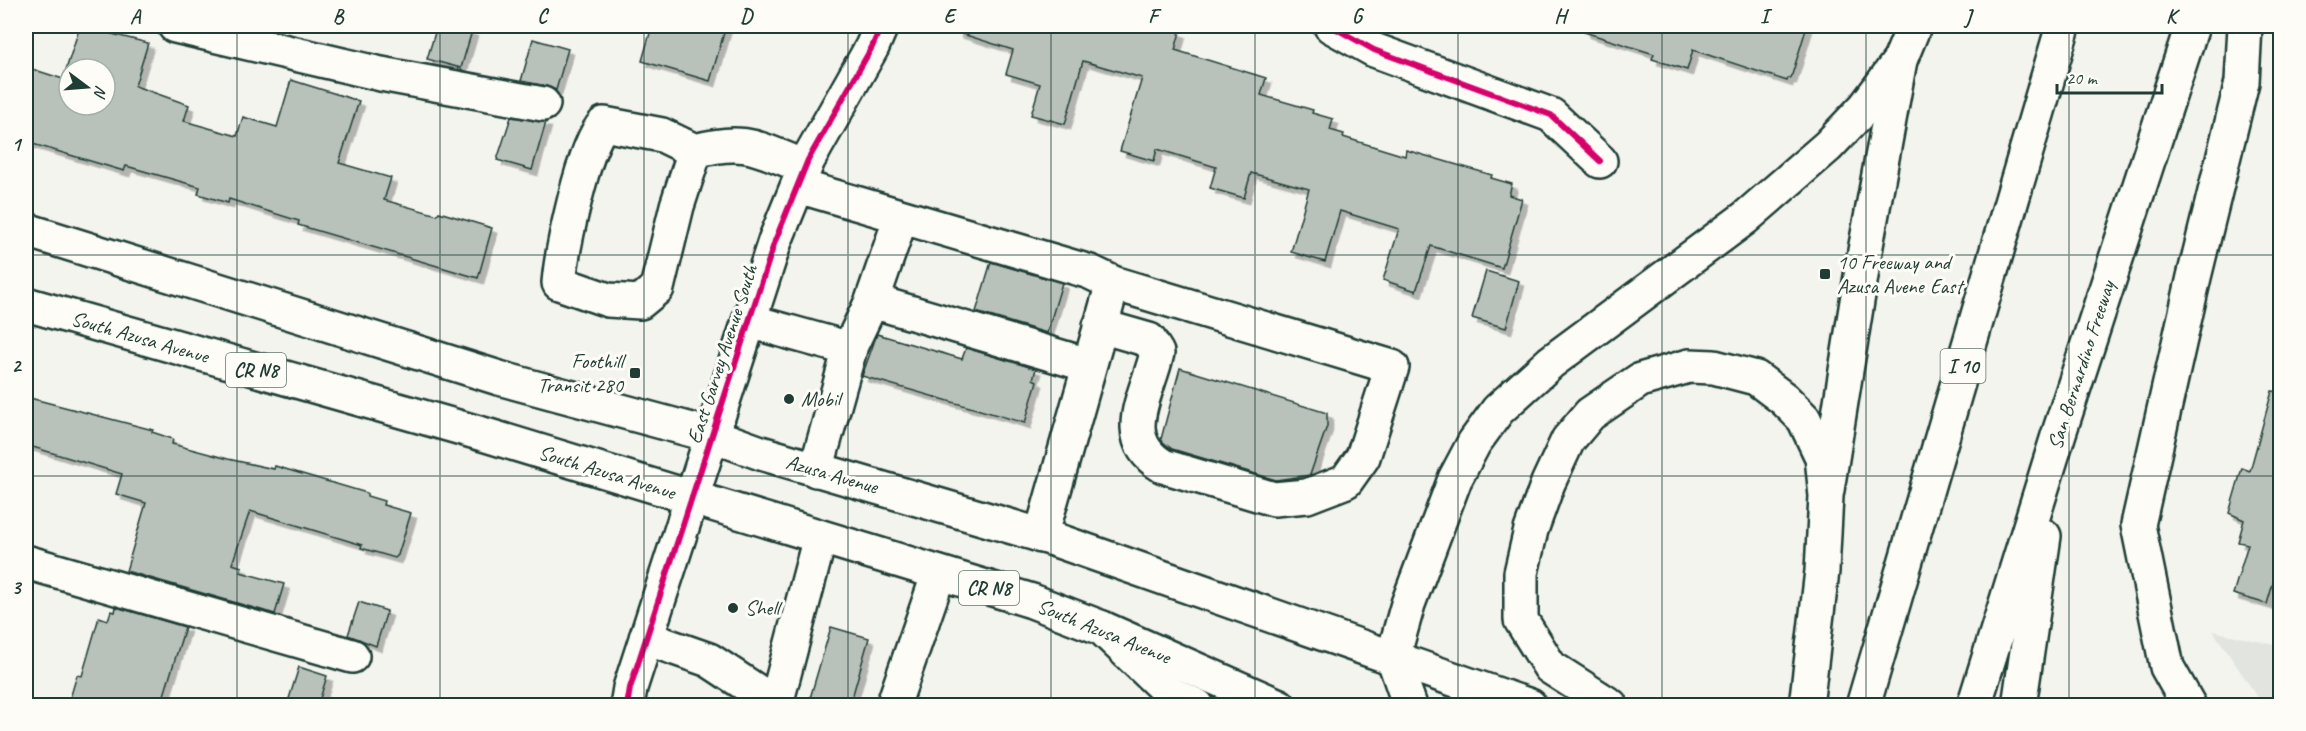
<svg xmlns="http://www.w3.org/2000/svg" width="2306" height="731" viewBox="0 0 2306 731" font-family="Caveat,sans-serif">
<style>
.built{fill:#e2e5df}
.building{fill:#b9c1bb;stroke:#1f3d34;stroke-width:1.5;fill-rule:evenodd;filter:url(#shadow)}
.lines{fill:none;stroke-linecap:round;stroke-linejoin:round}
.minor-casing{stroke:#1f3d34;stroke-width:38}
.major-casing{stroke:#1f3d34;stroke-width:38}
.highway-casing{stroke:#1f3d34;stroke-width:38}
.minor{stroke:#fdfcf7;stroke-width:33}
.major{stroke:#fdfcf7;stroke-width:33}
.highway{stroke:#fdfcf7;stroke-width:33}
.cycleway-casing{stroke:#fdfcf7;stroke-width:10}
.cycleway{stroke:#d6006c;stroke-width:6}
.grid{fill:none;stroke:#1f3d34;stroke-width:1.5;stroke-opacity:0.55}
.poi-dot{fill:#1f3d34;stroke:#fdfcf7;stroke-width:2}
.labels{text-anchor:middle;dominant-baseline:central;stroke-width:6;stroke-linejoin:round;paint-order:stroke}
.shield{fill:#fdfcf7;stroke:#62766e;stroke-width:1.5}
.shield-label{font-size:20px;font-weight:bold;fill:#1f3d34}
.poi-label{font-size:21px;fill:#1f3d34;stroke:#fdfcf7;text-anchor:start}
.street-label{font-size:21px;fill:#1f3d34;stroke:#fdfcf7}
.neatline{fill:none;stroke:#1f3d34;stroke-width:2}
.grid-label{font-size:20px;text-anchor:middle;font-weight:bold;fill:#1f3d34}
</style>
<defs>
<filter id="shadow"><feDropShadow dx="5.5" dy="5.5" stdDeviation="0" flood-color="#0004"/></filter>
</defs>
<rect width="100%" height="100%" fill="#f4f4ef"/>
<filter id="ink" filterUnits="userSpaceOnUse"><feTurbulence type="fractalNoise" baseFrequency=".0167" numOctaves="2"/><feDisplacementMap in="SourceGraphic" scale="12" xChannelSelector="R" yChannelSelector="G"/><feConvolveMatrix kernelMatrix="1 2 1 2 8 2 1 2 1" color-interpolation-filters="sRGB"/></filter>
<g filter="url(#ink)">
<!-- built -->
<path class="built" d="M2213,631l67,15v59h-17z"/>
<!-- building -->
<path class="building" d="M80,26l68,17 -13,43 54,19 -5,16 53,15 6,-19 34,10 14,-47 68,21 -20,62 52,15 -7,22 53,15 2,-3 53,16 -14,50 -180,-53 1,-4 -70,-22 -1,4 -30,-9 2,-7 -74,-21 -2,5 -98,-29v-75l37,12zM69,69h36v36h-36z
M437,26h16l19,5 -11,37 -34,-9z
M652,26h74l-16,55 -68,-20z
M957,26h201l22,6 -5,18 91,28 -5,17 52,15 -1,3 21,6 -3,11 14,4 -1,3 62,19 1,-6 86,25 -1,3 21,6 -3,11 13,4 -20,69 -71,-22 -15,45 -33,-11 16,-51 -59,-18 -15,51 -34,-10 18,-63 -58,-16 -7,25 -34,-10 6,-21 -59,-18 -3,12 -34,-10 22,-73 -59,-17 -18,63 -34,-9 9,-31 -34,-10 7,-24 -57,-18z
M1585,26h222l-16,52h-3l-1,3 -94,-31 -6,20 -35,-11 2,-5 -70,-22z
M533,39l35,10 -12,41 -10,-4 -25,-5z
M511,117l35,5 -14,48 -35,-10z
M991,262l71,21 -15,50 -71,-21z
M1486,271l33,10 -13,47 -34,-10z
M877,334l85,25 4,-11 70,21 -3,10 4,2 -12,42 -163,-47z
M1180,368l147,45v13l-17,49 -34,5 -104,-31 -9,-7 -2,-3z
M2272,391l8,1v168l-13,44 -34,-10 15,-50 -10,-2 6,-22 -15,-7 13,-45 8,3z
M26,397l127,33 -1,2 21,7 -1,5 56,15 46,10 1,-3 92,27v3l17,5 -1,4 28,8 -13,42 -3,3 -34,-10 1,-3 -112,-34 -18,53 10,3 -2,5 44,12 -9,30 -149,-43 20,-68 -30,-9 6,-20 -96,-29z
M359,602l28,9 -11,35 -28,-11z
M116,607l69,20 -24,78h-93l9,-30 5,1 17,-59 9,3 3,-9 4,1z
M831,627l38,11 -19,67h-42z
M299,667l28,9 -9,29h-31z"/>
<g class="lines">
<!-- minor casing -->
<g class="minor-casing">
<path id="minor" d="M175,26l206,48 162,30
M1331,26l43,24 177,65 49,46
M695,151l-33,-16 -58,-11c-21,22 -42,126 -45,159l49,17 32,2 17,-14 20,-82 18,-55c51,-14 64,-2 110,16
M798,186l292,86 23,11 -72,253
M872,301l29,-84
M749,321l101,28
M1100,326l49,14 8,13c-9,41 -41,85 6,113l111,33 33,-3 39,-15 17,-24 29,-90 -279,-84
M816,470l35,-125 21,-44 216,64
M1827,490l38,-239 35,-191
M26,562l326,94
M646,638l63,22 67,44 44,-167
M627,706l3,-18 145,-447 33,-81 64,-113 9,-21
M893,706l46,-133"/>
</g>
<!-- major casing -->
<g class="major-casing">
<path id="major" d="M26,230l473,148 215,58 47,17 289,85 480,168
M26,304l460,131 546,166 70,27 177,78"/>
</g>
<!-- highway casing -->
<g class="highway-casing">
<path id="highway" d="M1102,628l69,66 26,12
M1410,706l-17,-49 15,-53 47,-125 19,-36 24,-33 53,-48 194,-144 83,-72 37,-39 35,-47 14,-34
M1611,706l-61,-39 -29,-47v-47l10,-43 17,-47 20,-43 22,-26 50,-34 49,-14 25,1 42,11 28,21 20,20 18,38 4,39 -4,75 -16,135
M1863,706l200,-680
M1974,706l85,-273 133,-407
M2019,706l25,-170
M2189,706l-22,-39 -29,-142 56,-248 48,-195 3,-56"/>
</g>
<!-- minor -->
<use href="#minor" class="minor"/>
<!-- major -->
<use href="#major" class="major"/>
<!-- highway -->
<use href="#highway" class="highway"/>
<!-- cycleway casing -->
<g class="cycleway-casing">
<path id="cycleway" d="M1331,26l43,24 177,65 49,46
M627,706l3,-18 145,-447 33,-81 64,-113 9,-21"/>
</g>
<!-- cycleway -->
<use href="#cycleway" class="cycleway"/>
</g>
</g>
<!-- grid -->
<path class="grid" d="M237,26v680M440,26v680M644,26v680M848,26v680M1051,26v680M1255,26v680M1458,26v680M1662,26v680M1866,26v680M2069,26v680M26,255h2254M26,476h2254"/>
<!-- markers -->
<g class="poi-dot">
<rect x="1819" y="268" width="12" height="12" rx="3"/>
<rect x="629" y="367" width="12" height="12" rx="3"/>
<circle cx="789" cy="399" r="6"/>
<circle cx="733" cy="608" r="6"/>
</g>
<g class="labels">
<!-- shield labels -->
<g class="shield">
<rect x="1940.5" y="349" width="45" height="34" rx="4.5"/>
<rect x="226" y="353" width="60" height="34" rx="4.5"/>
<rect x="959" y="571" width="60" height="34" rx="4.5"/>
</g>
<g class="shield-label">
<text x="1963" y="366">I 10</text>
<text x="256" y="370">CR N8</text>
<text x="989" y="588">CR N8</text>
</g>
<!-- poi labels -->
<g class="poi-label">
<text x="1837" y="262">10 Freeway and<tspan x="1837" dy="24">Azusa Avene East</tspan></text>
<text x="623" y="361" text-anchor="end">Foothill<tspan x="623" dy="24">Transit 280</tspan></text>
<text x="801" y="399">Mobil</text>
<text x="745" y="608">Shell</text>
</g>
<!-- street labels -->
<g class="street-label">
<text transform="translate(140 337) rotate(16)">South Azusa Avenue</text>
<text transform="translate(722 354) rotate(-72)">East Garvey Avenue South</text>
<text transform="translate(2081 365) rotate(-72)">San Bernardino Freeway</text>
<text transform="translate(607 472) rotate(17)">South Azusa Avenue</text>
<text transform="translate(832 474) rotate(16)">Azusa Avenue</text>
<text transform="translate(1104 631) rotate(22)">South Azusa Avenue</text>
</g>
</g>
<!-- margin -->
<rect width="2306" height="731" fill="none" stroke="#fdfcf7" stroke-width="66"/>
<!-- north arrow -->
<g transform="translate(87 87) rotate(106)"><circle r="28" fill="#fdfcf7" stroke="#a4b0a9" stroke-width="1.5"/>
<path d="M0-4.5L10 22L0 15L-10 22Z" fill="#1f3d34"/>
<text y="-9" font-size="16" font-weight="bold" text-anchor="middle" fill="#1f3d34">N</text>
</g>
<!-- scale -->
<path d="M2057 84v9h105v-9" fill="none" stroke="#1f3d34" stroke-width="3"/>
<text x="2066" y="84" font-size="18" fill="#1f3d34" stroke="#fdfcf7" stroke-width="4.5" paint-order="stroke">20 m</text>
<rect x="33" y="33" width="2240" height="665" class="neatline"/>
<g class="grid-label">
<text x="135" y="23">A</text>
<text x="338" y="23">B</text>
<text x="542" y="23">C</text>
<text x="746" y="23">D</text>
<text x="949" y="23">E</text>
<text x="1153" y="23">F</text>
<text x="1357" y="23">G</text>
<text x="1560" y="23">H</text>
<text x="1764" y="23">I</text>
<text x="1968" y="23">J</text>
<text x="2171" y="23">K</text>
<text x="16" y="151">1</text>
<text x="16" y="372">2</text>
<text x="16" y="594">3</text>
</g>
</svg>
